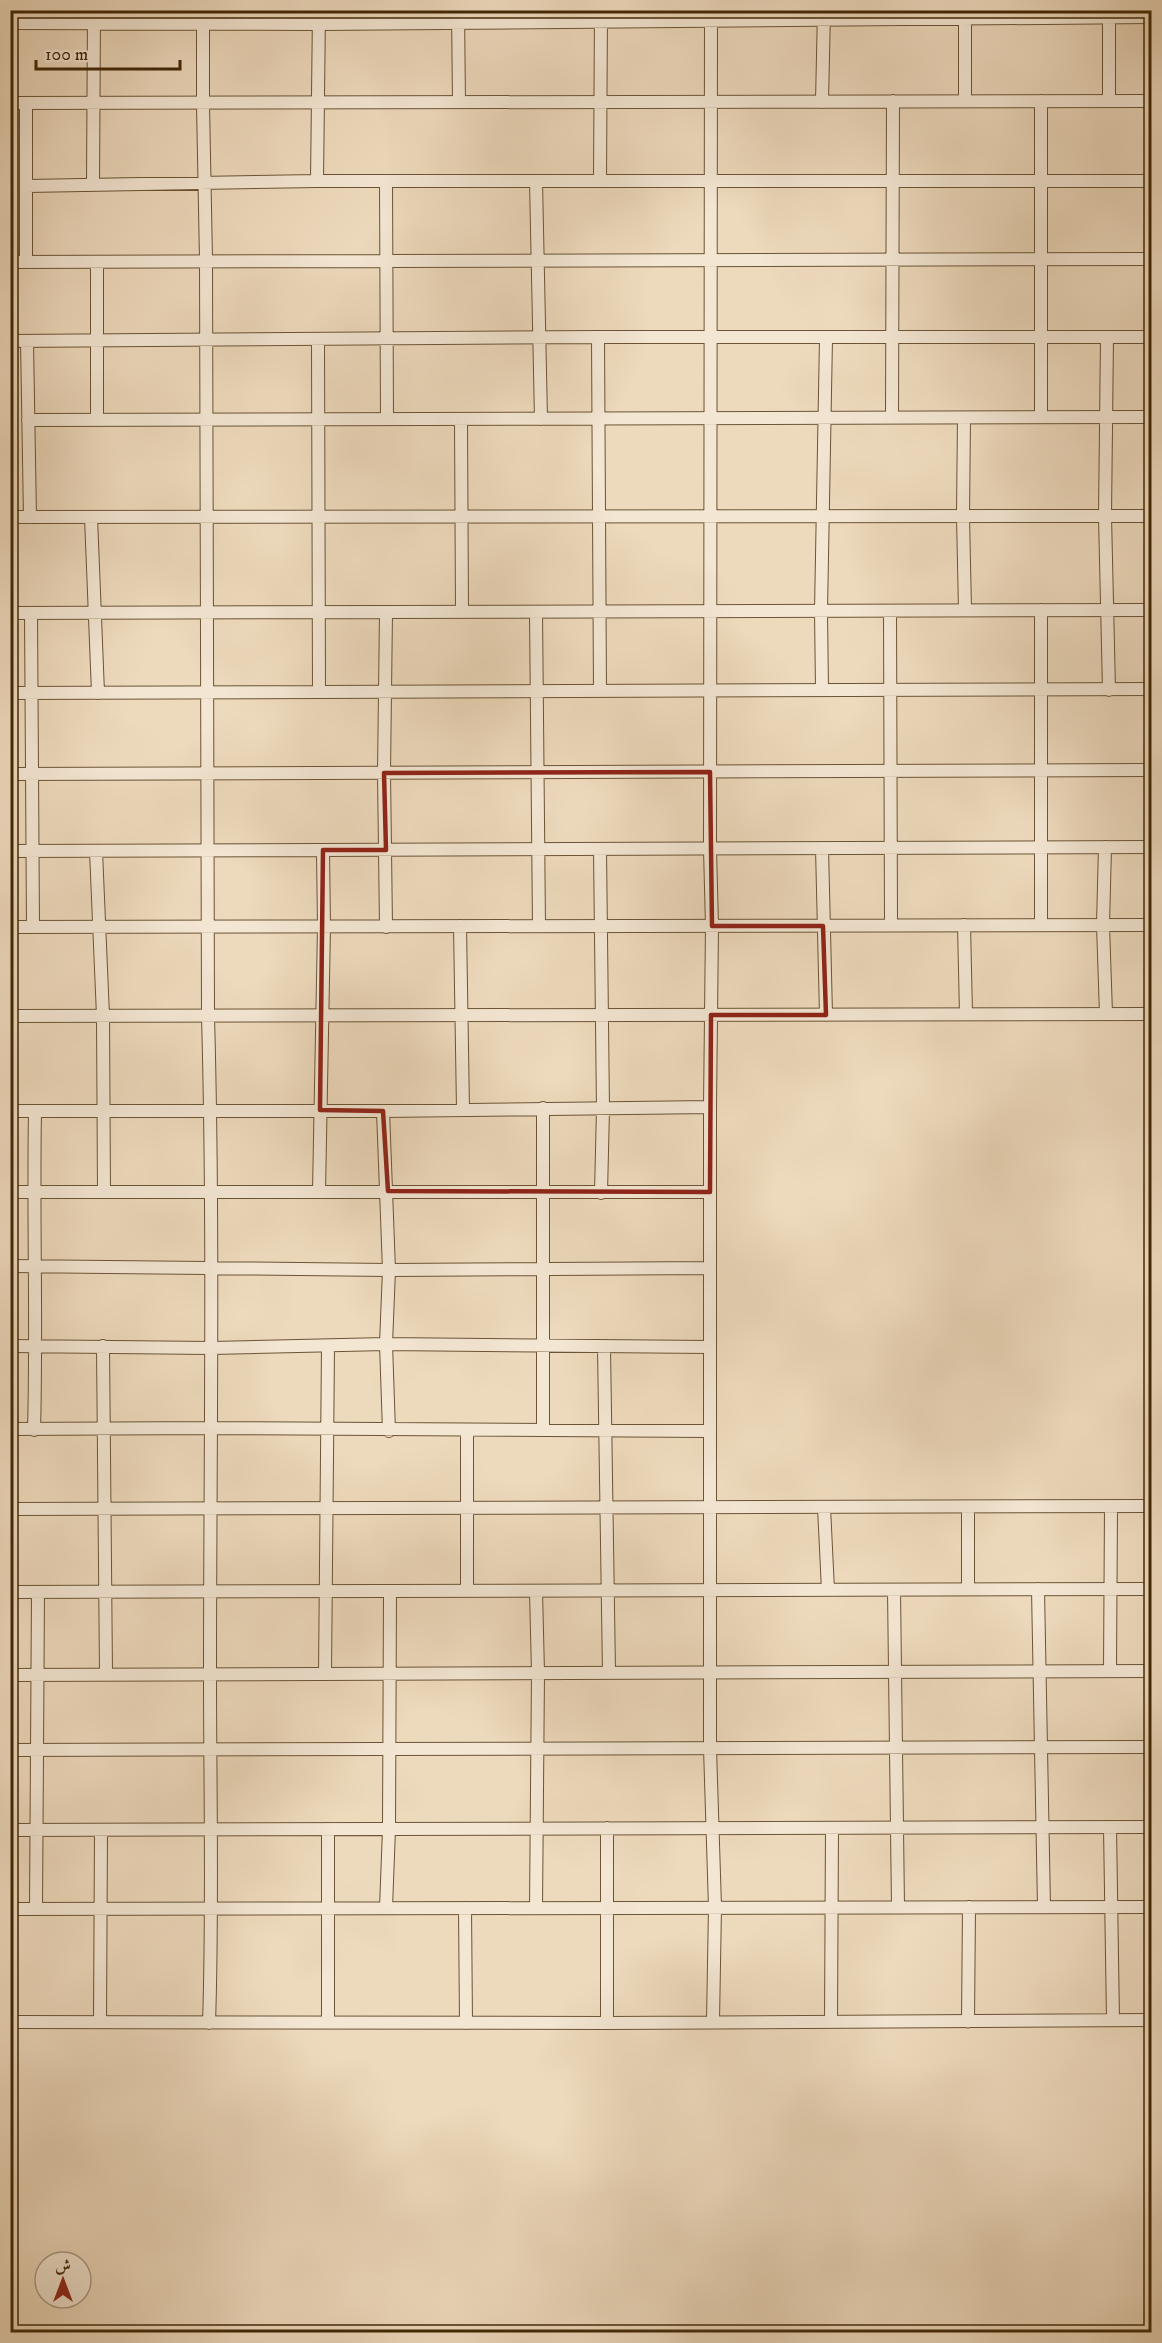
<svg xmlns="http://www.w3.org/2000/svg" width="1162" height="2343" viewBox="0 0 1162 2343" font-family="'IM FELL DW Pica',Amiri,serif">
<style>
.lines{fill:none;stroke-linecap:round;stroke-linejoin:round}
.minor-casing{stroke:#6c5434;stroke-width:14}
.minor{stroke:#f3e6d3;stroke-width:12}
.marked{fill:none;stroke:#8f2418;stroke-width:4.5;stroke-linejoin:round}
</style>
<rect width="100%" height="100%" fill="#edd9bc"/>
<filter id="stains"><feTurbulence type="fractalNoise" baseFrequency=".00333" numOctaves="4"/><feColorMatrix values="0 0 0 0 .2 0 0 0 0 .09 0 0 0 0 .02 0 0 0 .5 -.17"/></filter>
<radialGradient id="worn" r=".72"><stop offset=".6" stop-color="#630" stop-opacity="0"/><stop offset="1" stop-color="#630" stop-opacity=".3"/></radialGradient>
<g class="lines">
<!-- minor casing -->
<g class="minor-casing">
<path id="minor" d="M203,10v94l3,156 2,756c6,219 2,439 2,658 0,116 3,233 -1,349
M458,10l1,92
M711,10l-1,839 2,77 -2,181v641l5,159 -2,114
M965,12v89
M1109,12v89
M10,23l308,1 834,-7
M1041,101v316
M822,102l2,-92
M10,103l1142,-2
M317,181l2,-171
M386,181l1,238
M536,181l5,238
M600,181l1,-171
M93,185l1,-175
M26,186l291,-5h835
M10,262l1142,-3
M26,262v-159
M97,262v158
M598,337l2,354
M1107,337l-2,179 4,174
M318,339l1,353
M10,341l588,-4h554
M27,341l3,176
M892,418l1,-317
M964,418l-1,98 2,94
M461,419l1,193
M28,420l1124,-3
M10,517l1142,-1
M91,517l7,176
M890,611l1,314
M386,612l-2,161 2,154
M536,612l3,314
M10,613l1142,-3
M31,613l2,314
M822,690l-1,-79 5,-273
M10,693l1142,-4
M10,774l1142,-4
M1105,847l-2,78 3,89
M822,848l4,167
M600,849l3,260 -2,84
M10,851l1142,-4
M96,851l7,165 1,176
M964,925l2,89
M1041,925v-315
M460,926l3,183
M10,927l1142,-2
M10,1016l1142,-2
M10,1111h373l327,-4
M383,1111l6,159 -3,74 3,87
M10,1192h700
M319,1192l5,-265 -1,-77
M10,1266l379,4 321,-2
M10,1346l202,2 174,-4 324,3
M103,1346l3,328
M604,1347l5,326
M10,1429l202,-1 498,3
M34,1430c3,-106 -1,-212 1,-318
M467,1430v161
M543,1430v-322
M824,1507l4,83
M968,1507v82
M10,1509l1142,-3
M1038,1589l6,318
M894,1590l4,317
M10,1592l1142,-3
M1110,1671l1,-165
M325,1674l3,-327
M10,1675l1142,-4
M10,1750l1142,-3
M1110,1827l3,193
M607,1828v195
M328,1829v193
M10,1830l1142,-3
M386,1908l3,-79 1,-238
M465,1908l1,115
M536,1908l2,-235 -2,-82
M10,1909l1142,-2
M36,1909l2,-317
M10,2022l597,1 545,-3
M100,2022l1,-192
M831,2022l1,-194
M968,2022l1,-115"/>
</g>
<!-- minor -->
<use href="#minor" class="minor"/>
</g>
<!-- marked area -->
<path class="marked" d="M710,772l2,154h111l3,89h-115l-1,177 -322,-1 -5,-80 -63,-1 3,-260h63l-2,-77z"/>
<!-- margin -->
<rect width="1162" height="2343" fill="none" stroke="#edd9bc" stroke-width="36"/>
<rect x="12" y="12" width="1138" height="2319" fill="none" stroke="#412806" stroke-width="3"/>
<rect x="18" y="18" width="1126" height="2307" fill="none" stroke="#412806" stroke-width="1.5"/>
<!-- north arrow -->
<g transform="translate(63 2280)"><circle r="28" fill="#f3e6d3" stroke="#ac9a81" stroke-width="1.5"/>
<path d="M0-4.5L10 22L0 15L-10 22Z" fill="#8f2418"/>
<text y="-9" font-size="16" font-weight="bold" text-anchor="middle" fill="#412806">ش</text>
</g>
<!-- scale -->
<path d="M36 60v9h144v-9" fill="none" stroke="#412806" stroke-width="3"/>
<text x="45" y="60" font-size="18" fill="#412806" stroke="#f3e6d3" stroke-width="4.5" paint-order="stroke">100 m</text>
<rect width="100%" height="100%" filter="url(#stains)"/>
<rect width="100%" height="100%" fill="url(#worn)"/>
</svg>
